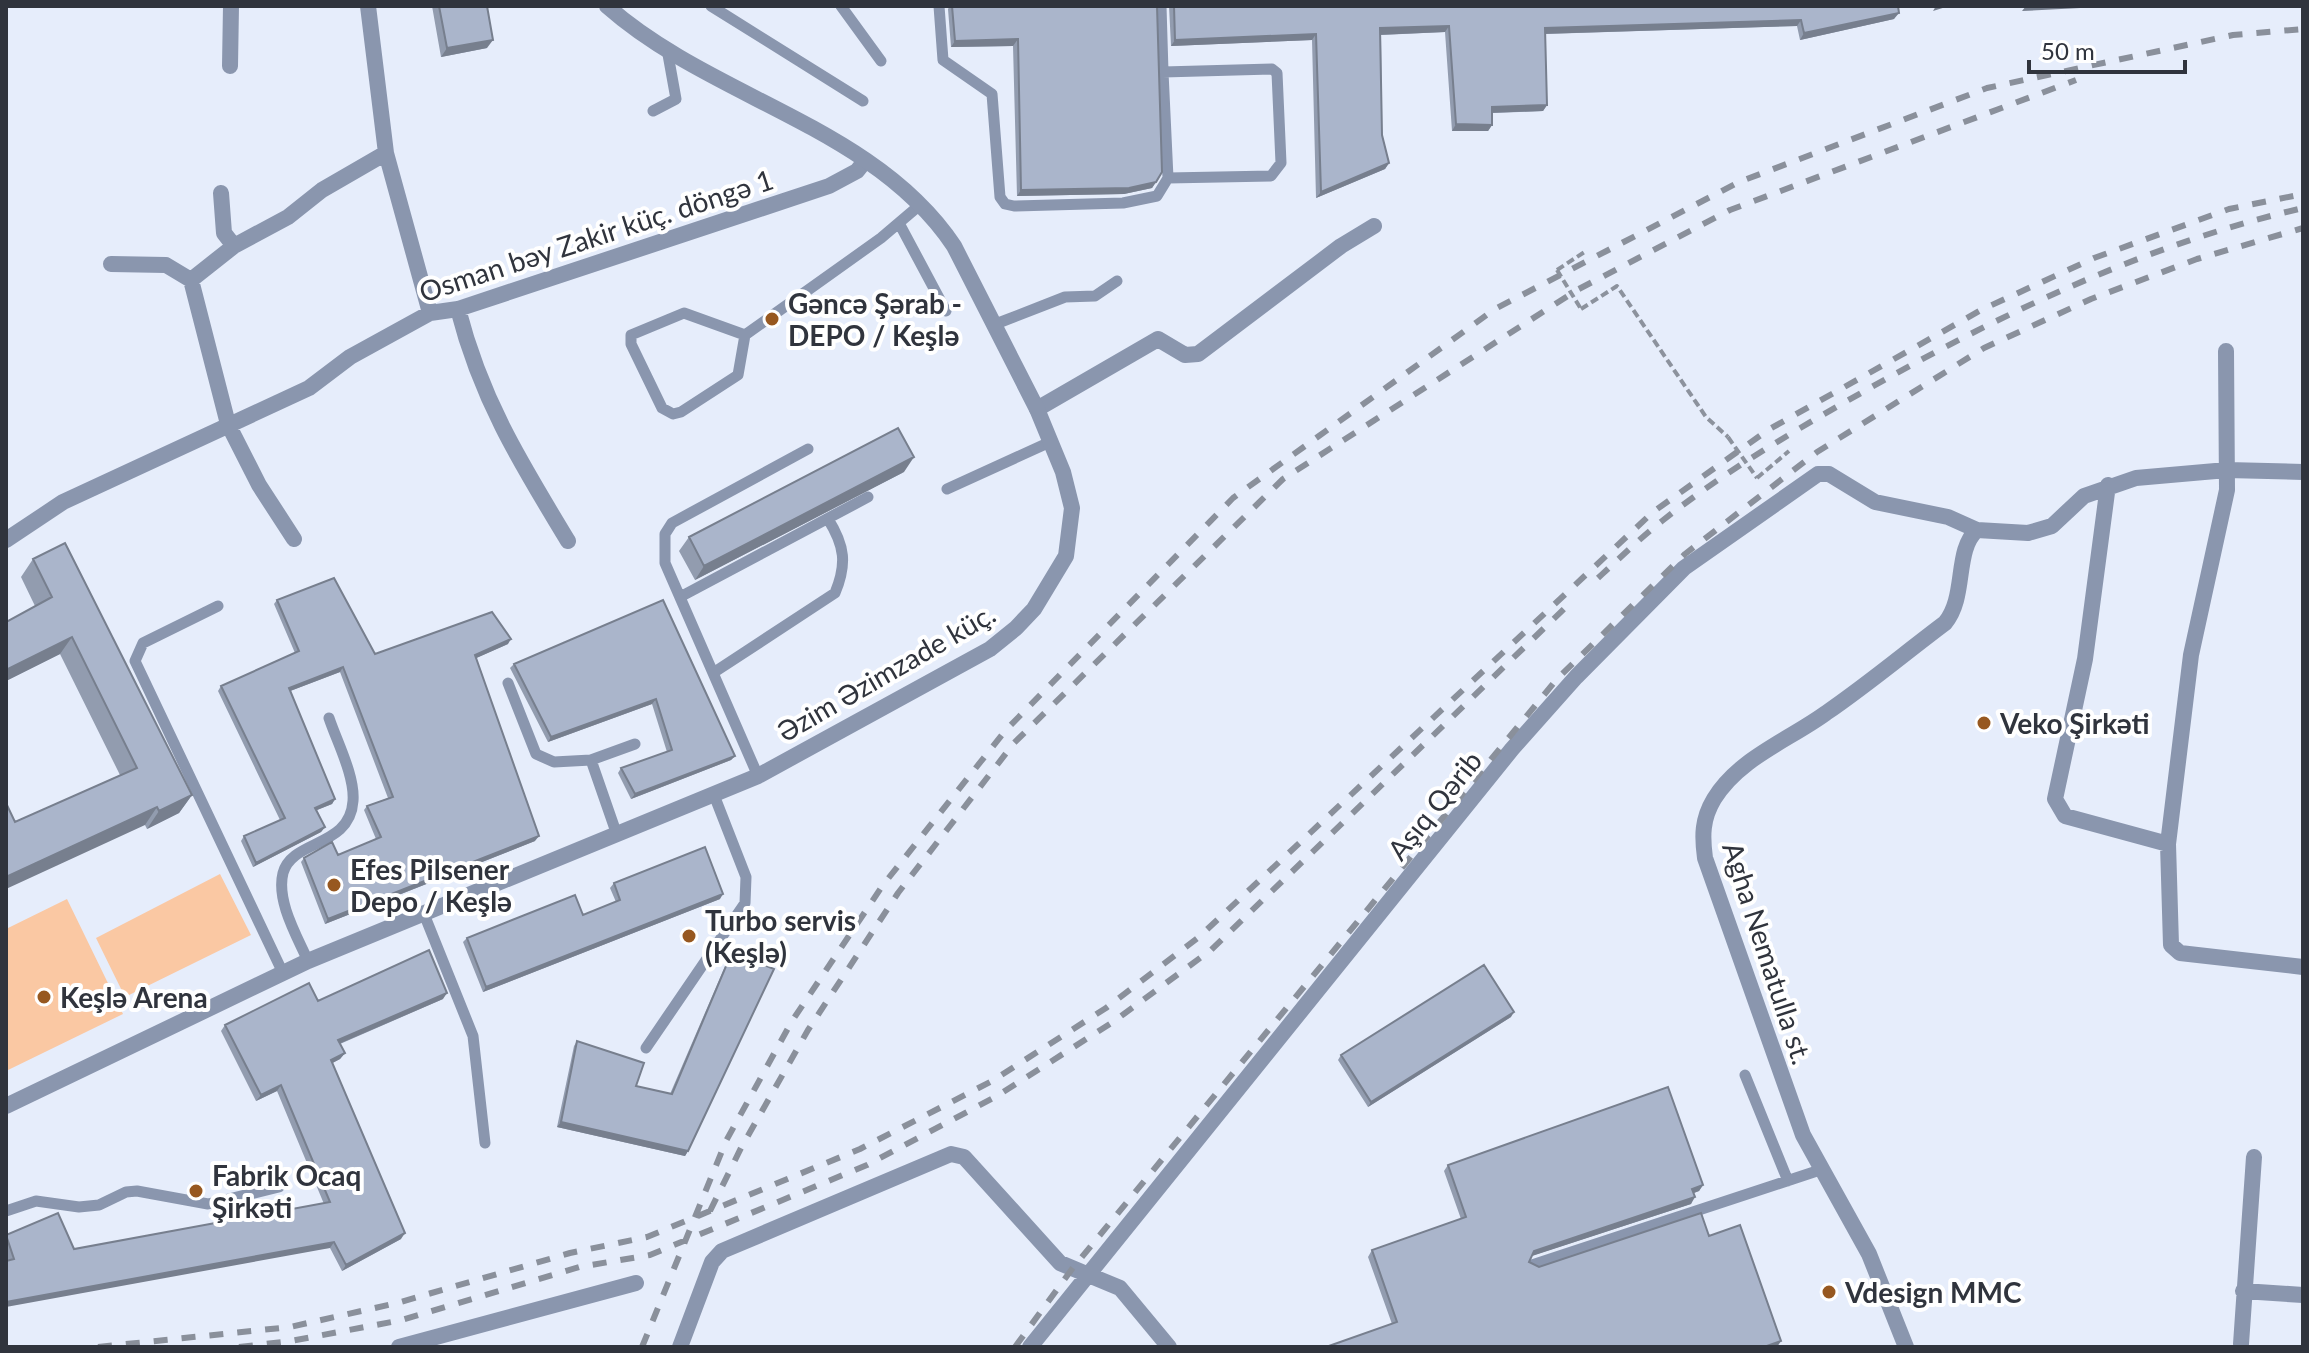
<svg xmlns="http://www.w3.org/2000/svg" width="2309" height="1353" viewBox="0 0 2309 1353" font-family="Lato,sans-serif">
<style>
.green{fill:#fac8a3}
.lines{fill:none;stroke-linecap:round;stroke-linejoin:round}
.path{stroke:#8c929d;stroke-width:4;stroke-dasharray:8 4;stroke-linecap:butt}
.service{stroke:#8a96ae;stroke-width:11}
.minor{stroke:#8a96ae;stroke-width:16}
.tertiary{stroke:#8a96ae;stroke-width:16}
.rail{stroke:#8a909b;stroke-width:6;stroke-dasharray:14 14;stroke-linecap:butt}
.path-bridge{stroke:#8c929d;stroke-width:4;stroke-dasharray:8 4;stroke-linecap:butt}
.wall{fill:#929caf}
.shaded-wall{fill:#777f8e}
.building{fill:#aab5cb;stroke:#777f8e;stroke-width:2}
.poi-dot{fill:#975820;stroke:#fff;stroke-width:3}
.labels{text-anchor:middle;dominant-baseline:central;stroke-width:8;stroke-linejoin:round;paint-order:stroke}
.street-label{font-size:28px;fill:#30343d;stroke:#fff}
.poi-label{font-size:28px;font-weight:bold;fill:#30343d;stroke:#fff;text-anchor:start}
</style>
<rect width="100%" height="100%" fill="#e6edfb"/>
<!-- green -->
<path class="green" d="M220,874l31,61 -126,62 -29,-59z
M67,899l56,115 -117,57v-142z"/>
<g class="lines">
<!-- path -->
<path class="path" d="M1557,270l29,-19
M1581,309l36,-23 89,131 22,20
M1757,478l32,-27"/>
<!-- service -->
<path class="service" d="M711,6l152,95
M841,6l40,55
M939,6l4,54 49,34 8,103 5,7 9,2 109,-3 34,-7 11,-18 -5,-106 109,-3 5,4 4,90 -10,13 -103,2
M1161,6l2,66
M653,111l23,-12 -9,-50
M899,223l47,88
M993,325l72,-28 30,-1 22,-15
M745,335l-61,-22 -53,22v9l31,64 11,6 8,-2 57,-37 7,-40 136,-97 40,-34
M947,489l103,-47
M680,597l188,-100
M218,606l-75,37 -8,18 148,312
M713,673l122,-80c12,-29 10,-47 -7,-74
M508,683l28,71 18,8 37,-2
M758,776l-93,-213v-29l7,-11 136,-74
M616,832l-25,-72 44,-16
M424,914l49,122 12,107
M308,961c-11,-25 -32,-60 -25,-88 9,-34 67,-25 70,-72 2,-25 -16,-59 -24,-83
M646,1048l99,-145 1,-26 -32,-82
M1745,1075l43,106
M6,1211l30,-10 43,6 20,-2 27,-13 11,-1 71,13 71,-17
M1532,1265l288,-95"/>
<!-- minor -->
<path class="minor" d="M368,6l18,147 44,160
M230,66l1,-60
M221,193l3,40 10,13
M111,264l55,1 25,15
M458,309c23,90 62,153 110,232
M2226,351l1,139 -36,165 -23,189 3,101 9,8 123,14
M1037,409l121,-70 27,16 13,-1 143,-108 33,-20
M2108,485l-23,174 -30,140 10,17 103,28
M294,539l-35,-54 -31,-61 -37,-144 43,-34 54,-29 34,-27 64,-37
M6,540l57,-38 246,-114 41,-31 80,-44 28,-4 371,-123 28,-15 8,-10
M2243,1291l60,4
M2241,1344l13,-187
M399,1347l237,-64
M680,1347l32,-85 10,-11 229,-97 13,3 96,106 60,25 49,59
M1030,1347l482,-598 64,-72 108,-109 134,-94h11l46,28 73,15 29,13 51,3 24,-7 32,-30 52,-18 91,-8 76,2
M1906,1347l-37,-93 -66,-119 -98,-277c-3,-22 -3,-39 9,-59 25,-41 75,-59 112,-86 41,-28 79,-60 119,-90 22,-26 9,-73 32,-93"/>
<!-- tertiary -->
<path class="tertiary" d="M6,1106l302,-145 450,-185 232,-127 26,-21 18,-19 32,-53 6,-48 -9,-36 -26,-63 -83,-163c-80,-120 -242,-147 -347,-240"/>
<!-- rail -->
<path class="rail" d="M1598,578c21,-19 41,-39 64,-57 62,-49 130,-89 199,-128 139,-79 286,-149 442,-185
M710,1211l31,-63 67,-118 90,-137 116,-150 269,-264 294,-189 153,-80 346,-130
M98,1347l192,-20 107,-24 173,-50 77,-16 213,-88 132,-68 114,-73 93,-71 454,-425 115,-82 213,-120 113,-52 135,-49 74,-15
M239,1347l52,-6 111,-21 177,-53 71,-12 217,-90 130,-69 116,-74 98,-72 357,-345
M642,1347l84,-206 66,-120 91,-136 122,-154 228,-233 262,-189 244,-127 248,-94 246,-53 70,-6
M1015,1347l57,-78 485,-590 128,-125 132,-102 167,-104 107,-49 106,-40 106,-31"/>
<!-- path-bridge -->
<path class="path-bridge" d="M1557,270l24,39
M1728,437l29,41"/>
</g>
<!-- wall -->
<path class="wall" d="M432,6h55v42l-46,9z
M950,6h207l-1,176 -4,6 -28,6 -107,2 -4,-150 -62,1 -3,-38z
M1169,6h729l-4,13 -94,21 -3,-14 -252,8 2,71 -4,6 -51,2v12l-4,6h-36l-7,-99 -64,3 1,100 7,28 -4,6 -69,29 -4,-158 -141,6z
M904,472l-209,108 -16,-29 10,-14z
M33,559l159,236 -13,18 -32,16 -2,-4 -130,-3 105,-47 -60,-121 -54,27v-59l29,-16 -14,-29z
M277,600l98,54 133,-10 -32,14 59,183 -210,83 -24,-62 3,-4 34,-3 38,-16 -12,-29 3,-4 21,-8 -48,-126 -50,19 45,108 -3,5 -15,6 8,17 -4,5 -68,35 -12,-26 3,-5 36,-16 -62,-129 3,-5 74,-33 -21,-49z
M663,600l72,156 -4,4 -100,39 -13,-26 3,-5 46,-16 -15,-48 -104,38 -38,-74 4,-4z
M614,883l106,16 -237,93 -20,-50 4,-4 116,-23 33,-13 -6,-14z
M732,952l-44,199 -3,5 -128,-29 17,-81 3,-5 59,45 34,8 59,-137z
M443,999l-103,45 5,9 -5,6 -8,4 69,176 -59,32 -12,-23 -322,12 -2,-6v-19l68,14 250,-45 -47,-113 -21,10 -35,-70 4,-6 93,-24z
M1511,1017l-143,90 -30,-47 3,-5z
M1448,1165l255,20 -4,6 -5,2 -3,11 -160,52 -2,6 10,5 170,-31 72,105 -389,-17 -24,-67 4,-7 89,-31 -17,-48z"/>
<!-- shaded-wall -->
<path class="shaded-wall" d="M1936,6h13l-16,5z
M2026,6h93l-97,5z
M1899,13l-5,6 -94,21 4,-7z
M1801,20l-4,6 -257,8 5,-6z
M1449,26l-4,6 -69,3 4,-7z
M1316,34l-4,6 -141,6 4,-6z
M1018,39l-5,7 -62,1 4,-6z
M493,40l-6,8 -46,9 6,-9z
M1547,105l-4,6 -55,2 4,-6z
M1456,124l36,1 -4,6h-36z
M1389,163l-4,6 -69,29 5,-6z
M1156,182l-4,6 -28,6 -107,2 4,-6z
M914,457l-10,15 -209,108 9,-14z
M72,637l-12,17 -54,27v-11z
M511,639l-3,5 -36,16 3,-5z
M343,667l-3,5 -55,21 4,-5z
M656,699l-4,5 -104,38 3,-5z
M735,756l-4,4 -100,39 4,-5z
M192,795l-13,18 -32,16 12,-18z
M335,799l-3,5 -20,8 3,-4z
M157,807l-12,18 -139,64v-12z
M325,827l-4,5 -68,35 3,-4z
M539,836l-4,5 -210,83 3,-5z
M723,894l-3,5 -237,93 3,-5z
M447,993l-4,6 -109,47 4,-6z
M1514,1012l-3,5 -143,90 3,-5z
M345,1053l-5,6 -13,7 4,-6z
M281,1085l-4,6 -21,10 5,-6z
M561,1122l127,29 -3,5 -128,-29z
M1703,1185l-4,6 -11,4 4,-6z
M1695,1197l-4,7 -162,53 5,-6z
M405,1233l-4,6 -59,32 4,-6z
M334,1242l-4,6 -324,59v-5z
M1781,1341l-4,6h-13z"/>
<!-- building -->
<path class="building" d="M439,6h48l6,34 -46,8z
M952,6h205l5,166 -6,10 -27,6 -108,2 -3,-151 -63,2z
M1174,6h724l1,7 -95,20 -3,-13 -256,8 2,77 -55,2v18l-36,-1 -7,-98 -69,2 2,107 7,28 -68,29 -5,-158 -141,6z
M898,428l16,29 -210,109 -15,-29z
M65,543l127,252 -33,16 -2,-4 -151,70v-74l9,19 122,-54 -65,-131 -66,33v-48l46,-25 -19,-38z
M334,578l41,76 117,-42 19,27 -36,16 64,181 -211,83 -24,-61 28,-16 6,13 43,-18 -14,-31 26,-9 -50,-130 -54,21 46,111 -20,9 10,19 -69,36 -12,-27 41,-18 -64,-132 78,-35 -22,-51z
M663,600l72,156 -100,38 -14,-26 51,-18 -16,-51 -105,38 -37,-73z
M705,847l18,47 -237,93 -19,-49 108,-43 8,20 37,-15 -6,-17z
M429,950l18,43 -109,47 7,13 -14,7 74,173 -59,32 -12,-23 -328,60v-41l8,-2 -8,-24 52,-22 16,36 256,-47 -49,-117 -20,10 -36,-70 84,-42 9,18z
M732,952l42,17 -86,182 -127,-29 16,-81 67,22 -8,23 36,8z
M1484,965l30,47 -143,90 -30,-47z
M1668,1087l35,98 -11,4 3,8 -161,54 -5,11 10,5 162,-54 8,23 31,-11 41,116 -17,6h-438l71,-25 -25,-72 94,-33 -18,-52z"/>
<!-- markers -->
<g class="poi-dot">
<circle cx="772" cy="319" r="8"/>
<circle cx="1984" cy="723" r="8"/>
<circle cx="334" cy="885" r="8"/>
<circle cx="689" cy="936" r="8"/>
<circle cx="44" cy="997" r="8"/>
<circle cx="196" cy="1191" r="8"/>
<circle cx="1829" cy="1292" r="8"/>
</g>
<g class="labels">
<!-- street labels -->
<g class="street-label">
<text transform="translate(596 235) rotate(-18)">Osman bəy Zakir küç. döngə 1</text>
<text transform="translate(886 672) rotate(-30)">Əzim Əzimzade küç.</text>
<text transform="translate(1434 805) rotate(-51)">Aşıq Qərib</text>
<text transform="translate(1768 953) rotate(72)">Agha Nematulla st.</text>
</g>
<!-- poi labels -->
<g class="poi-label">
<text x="788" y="303">Gəncə Şərab -<tspan x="788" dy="32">DEPO / Keşlə</tspan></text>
<text x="2000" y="723">Veko Şirkəti</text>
<text x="350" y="869">Efes Pilsener<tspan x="350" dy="32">Depo / Keşlə</tspan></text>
<text x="705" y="920">Turbo servis<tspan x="705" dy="32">(Keşlə)</tspan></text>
<text x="60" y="997">Keşlə Arena</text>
<text x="212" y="1175">Fabrik Ocaq<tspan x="212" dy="32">Şirkəti</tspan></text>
<text x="1845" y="1292">Vdesign MMC</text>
</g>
</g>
<!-- border -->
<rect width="2309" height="1353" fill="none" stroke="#30343d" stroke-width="16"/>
<!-- scale -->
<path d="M2029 60v12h156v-12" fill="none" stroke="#30343d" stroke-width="4"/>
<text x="2041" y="60" font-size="24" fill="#30343d" stroke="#ffffff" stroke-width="6" paint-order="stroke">50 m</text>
</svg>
